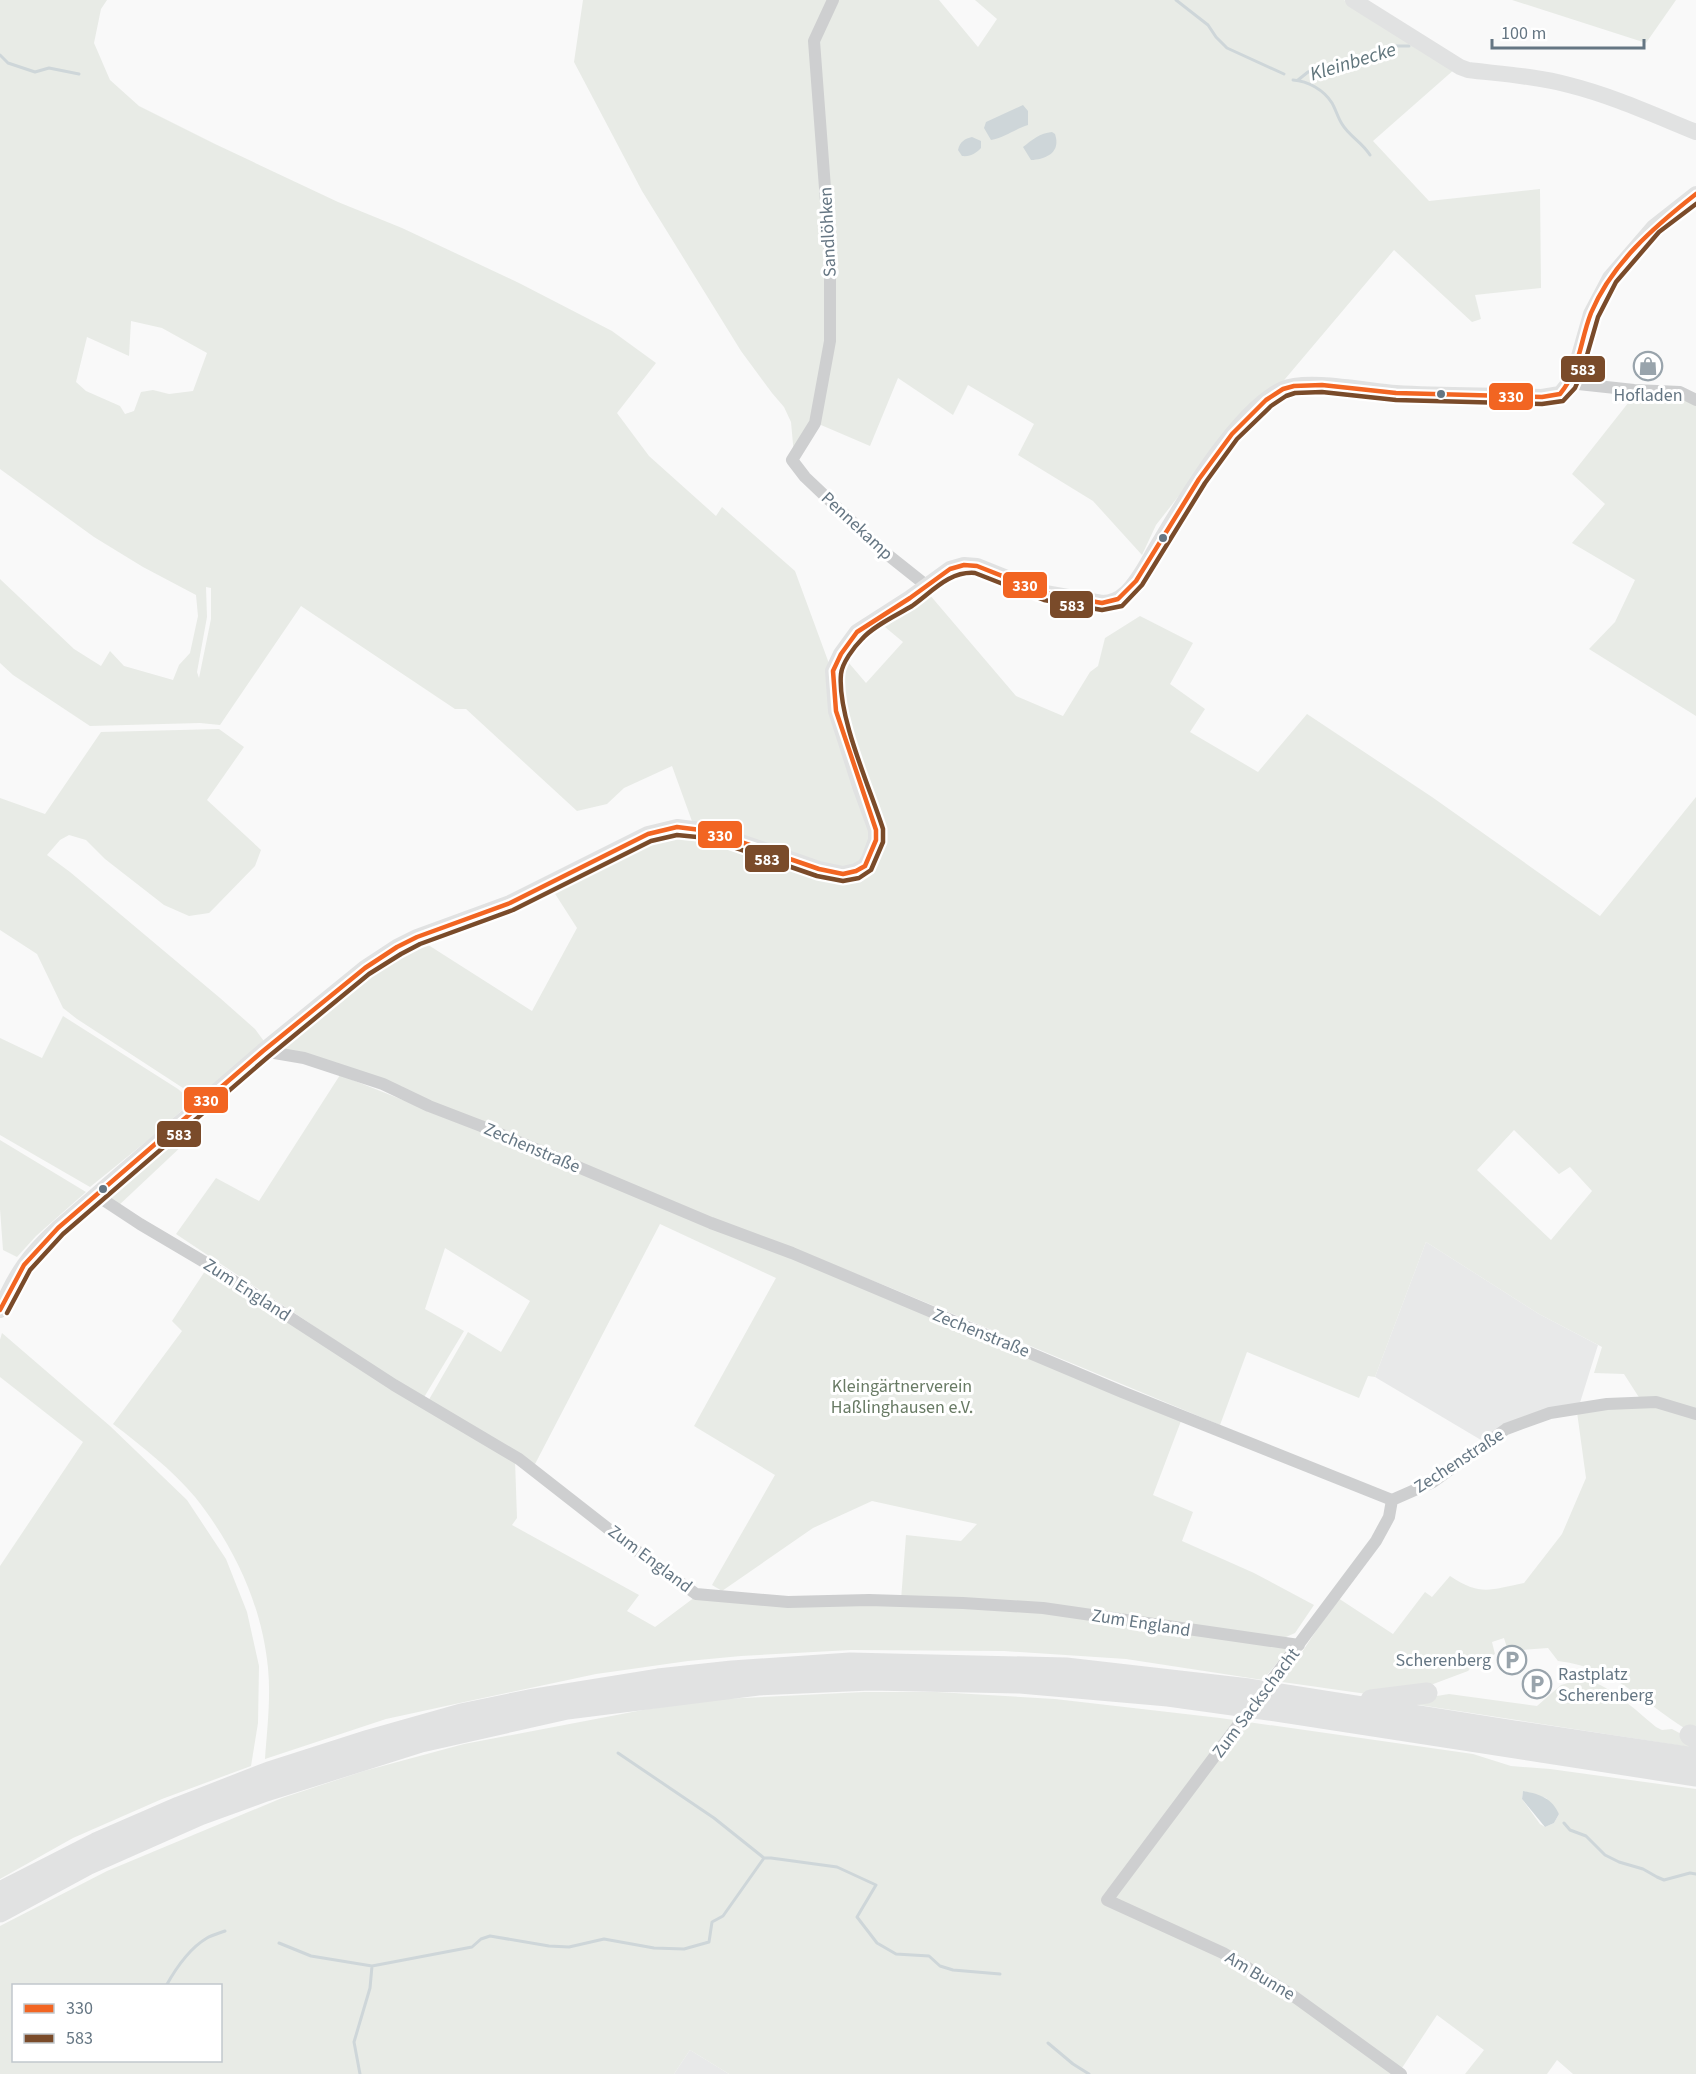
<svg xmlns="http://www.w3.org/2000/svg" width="1696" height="2074" viewBox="0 0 1696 2074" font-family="'Source Sans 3',sans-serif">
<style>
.built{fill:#e8e9e9}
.green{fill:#e8ebe6;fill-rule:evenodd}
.water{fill:#ced6d9}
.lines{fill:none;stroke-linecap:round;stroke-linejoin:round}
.stream{stroke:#ced6d9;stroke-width:3}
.street{stroke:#cecfd0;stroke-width:12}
.secondary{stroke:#e1e2e2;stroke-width:16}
.highway{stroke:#e1e2e2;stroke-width:21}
.bus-1-casing{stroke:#fff;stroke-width:9}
.bus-2-casing{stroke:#fff;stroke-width:9}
.bus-1{stroke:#f26522;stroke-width:4.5}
.bus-2{stroke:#7a4b2a;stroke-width:4.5}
.bus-dot{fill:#657683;stroke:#fff;stroke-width:2}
.labels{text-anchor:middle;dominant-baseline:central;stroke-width:6;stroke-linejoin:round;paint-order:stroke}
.street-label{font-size:18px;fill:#657683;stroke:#fff}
.poi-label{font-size:18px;fill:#657683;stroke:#fff}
.park-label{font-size:18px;fill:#687a64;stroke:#fff}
.water-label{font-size:20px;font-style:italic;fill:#60757c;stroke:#fff}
.line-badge{stroke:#fff;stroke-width:2}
.badge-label{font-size:16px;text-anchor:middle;font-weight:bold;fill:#fff}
</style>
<rect width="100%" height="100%" fill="#f9f9f9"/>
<!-- built -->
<path class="built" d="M1426,1242l113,72 59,31 -19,61 -98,34 -106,-63z
M690,2050l39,24h-55z"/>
<!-- green -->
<path class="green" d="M0,0h107l-6,9 -7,34 16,37 29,26 76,38 123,58 64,26 117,55 93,48 44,32 -39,50 32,43 67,60 6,-9 73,64 36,98 42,160 -6,28 -23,15 -151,-48 -21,-58 -48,22 -17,16 -30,7 -111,-102h-11l-154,-103 -81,119 -20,-2 -110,3 -77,-51 -13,-12v-84l74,70 27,17 9,-15 14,15 49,14 6,-15 11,-12 8,-37 -2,-21 -53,-28 -49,-30 -94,-68zM131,321l31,7 45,25 -14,38 -24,3 -16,-4 -12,2 -7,19 -9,3 -5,-8 -34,-15 -10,-9 11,-45 42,19zM206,587l5,1v31l-12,59 -2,-6 10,-55z
M583,0h356l39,47 19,-28 -22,-19h369l38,26 74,42 -83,73 56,60 111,-12 1,99 -66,7 6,24 -9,3 -78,-72 -114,135 -56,53 -68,87 -14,30 -49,-54 -75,-46 16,-31 -66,-39 -15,30 -55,-37 -28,68 -56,-24 -20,33 -3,-33 -7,-15 -12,-14 -31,-42 -99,-160 -68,-129z
M1512,0h164l-30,43z
M1636,393l35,2 25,9v312l-107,-67 26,-27 20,-42 -63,-37 33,-39 -33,-30z
M929,594l87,102 47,20 27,-44 8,-6 7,-28 35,-22 53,27 -23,41 35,25 -15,23 68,40 49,-58 125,83 168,119 96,-119v614l-56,-12 -16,-25 -30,-1 8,-26 -63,-33 -113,-72 -51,135 -7,-1 -9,22 -112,-46 -27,73 -329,-137 -100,-40 390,173 -28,74 40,17 -11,29 72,32 60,32 -19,28 -9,4 3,11 -26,32 -137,-21 -122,-8 -153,-1 -110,6 -53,5 -92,13 -127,27 -83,18 -121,40c2,-29 6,-61 3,-91 -6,-63 -34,-122 -73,-171 -23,-27 -53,-51 -82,-73l69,-93 -10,-10 35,-53 308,192 2,58 -5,7 127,70 -12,16 28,16 40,-30 206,3 5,-65 55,6 16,-17 -105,-23 -59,27 -91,63 -10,-6 63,-110 -81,-49 82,-148 -116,-54 -126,242 -107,-63 41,-71 33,20 29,-51 -85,-53 -20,61 39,22 -41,68 -247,-165 40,-56 43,23 81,-126 63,25v-13l-127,-39 83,-69 63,-38 110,70 45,-83 -25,-39 63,-35 63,-24 165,47 33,-29 -36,-138 -2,-38 5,-16 23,27 37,-41 -24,-20zM1514,1130l45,44 11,-7 22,24 -41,49 -74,-70z
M219,729l25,18 -37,53 54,50 -6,16 -37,38 -9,9 -20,3 -25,-11 -59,-46 -19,-19 -17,-5 -9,5 -13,15 23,17 150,126 35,31 11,15 -68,55 -12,-9 -109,-71 -14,-11 -26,-54 -37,-24v-132l45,16 56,-82z
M63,1016l115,73 14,12 -34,31 -68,55 -90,-52v-97l42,20z
M178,1137l7,6 -68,64 -9,-12 60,-53z
M0,1140l86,52 -50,44 -19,21 -14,-7 -3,-41z
M2,1333l108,93 77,74 39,59 21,53 12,54 -1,57 -7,43 -89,33 -89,39 -73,41v-313l83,-124 -83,-65v-37z
M1655,1405l41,11v319c-52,-29 -75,-66 -138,-74l-10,-13 -40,3 -4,-13 -12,4 3,12 -21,10 -6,7 -48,18 -53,5 -85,-12 56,-84 55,36 32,-42 7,5 18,-21c30,20 40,14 74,7l38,-49 24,-56 -9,-66z
M1582,1679c23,2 56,33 74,48l6,3 10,-1 24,13v6l-296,-46 49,-8 88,12 24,-21z
M864,1692h73l118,7 165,19 253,36 38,12 39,3 146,20v285h-123l-16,-14 -10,14h-82l19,-24 -47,-35 -39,59h-669l-39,-24 -16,24h-674v-148l107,-55 175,-73 82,-27 100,-27 184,-35 74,-10zM1523,1791l23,7 13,16 -5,9 -9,4 -5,-3 -18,-25zM14,1986h206v74h-206z"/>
<!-- water -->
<path class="water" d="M1023,105l5,6v14c-13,4 -24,13 -37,15l-7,-12 2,-6z
M1052,132l3,2c6,18 -8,25 -24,26l-8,-13c9,-7 17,-14 29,-15z
M972,137l9,4v7c-5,5 -10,9 -19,8l-4,-6c2,-9 7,-11 14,-13z
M1523,1791c17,3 29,7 36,23l-5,9 -9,4 -23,-28z"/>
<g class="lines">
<!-- stream -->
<path class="stream" d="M1176,0l32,25 8,12 11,11 57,26
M0,55l8,8 27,9 14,-4 30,6
M1293,80c15,1 31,10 39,23 4,7 6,15 10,21 7,12 20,18 28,31
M1298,80l10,-8 31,-10 40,-8 13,-8h17
M618,1753l96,65 50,40
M1564,1823l6,7 16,6 19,19 14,7 24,7 14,8 7,3 26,-7 6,1
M279,1943l32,13 61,10 100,-19 9,-8 9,-3 59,10 20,1 35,-8 50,9 30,1 25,-7 3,-20 11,-6 41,-58h7l66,9 39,18 -19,32 20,26 19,11 33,2 11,10 13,4 47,4
M166,1986c10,-18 24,-38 41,-48 5,-3 13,-5 18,-7
M1048,2043l25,21 16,10
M360,2074l-6,-32 16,-54 2,-22"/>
<!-- street -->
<path class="street" d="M833,0l-19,41 16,214v86l-15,82 -23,37 13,17 78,74 44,35
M1569,383l65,7 46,2 16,8
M263,1051l41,7 79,26 46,22 52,20 230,97 81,30 330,139 270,108 41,-18 73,-53 44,-16 57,-9 49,-2 40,12
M96,1195l44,29 66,39 188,122 125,74 110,86 67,49 92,8 81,-2 94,3 80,5 256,37
M1392,1500l-3,17 -13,24 -269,359 116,53 69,42 109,79"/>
<!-- secondary -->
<path class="secondary" d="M1353,0l107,67 8,3c33,4 68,6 101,15 44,11 85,30 127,47
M0,1310c17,-38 28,-54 58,-82l205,-177 102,-83 32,-21 20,-10 93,-34 138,-69 29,-7 32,4 110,38 24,5 13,-3 9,-5 4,-7 7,-19v-10l-15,-41 -25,-78 -3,-40 8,-17 16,-22 53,-34 40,-29 14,-4 13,1 68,27 57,10c9,0 17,-3 24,-10 15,-14 24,-36 35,-53 25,-42 78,-131 122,-151 24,-11 85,2 113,4 49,3 98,2 146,4l18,-3 9,-11 7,-16 15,-53 19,-36 44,-51 42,-33"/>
<!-- highway -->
<path class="highway" d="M1371,1700l56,-7
M1690,1735l6,3
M0,1892l96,-49 83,-36 90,-35 100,-32 92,-26 73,-15 124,-20 74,-8 118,-8 216,5 183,21 266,42 181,27
M0,1912l87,-47 113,-50 66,-24 155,-49 146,-33 191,-24 112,-5 150,3 148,13 101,14 427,66"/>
<!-- bus-1 casing -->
<g class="bus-1-casing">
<path id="bus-1" d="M0,1310l24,-45 34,-37 205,-177 102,-83 32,-21 20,-10 93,-34 138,-69 29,-7 32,4 110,38 24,5 13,-3 9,-5 11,-26v-10l-40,-119 -3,-40 8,-17 16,-22 53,-34 40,-29 14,-4 13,1 68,27 57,10 16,-4 18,-18 63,-102 33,-45 34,-34 17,-11 11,-3 28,-1 74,8 146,4 18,-3c20,-24 20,-53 31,-81 21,-50 63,-86 105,-119"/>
</g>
<!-- bus-2 casing -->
<g class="bus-2-casing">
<path id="bus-2" d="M7,1313l23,-43 33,-36 205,-177 101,-83 32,-20 19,-10 93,-34 138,-69 26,-6 30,3 110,38 26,5 16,-3 12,-8 12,-28v-13c-13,-41 -46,-114 -42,-155 1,-11 13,-27 21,-35 11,-13 35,-24 50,-33 20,-14 37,-35 63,-33l69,27 58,10 20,-4 20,-21 63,-102 32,-44 34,-33 15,-10 9,-3 27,-1 74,8 146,4 21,-3 12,-13 8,-19 15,-52 18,-35 43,-50 37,-28"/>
</g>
<!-- bus-1 -->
<use href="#bus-1" class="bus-1"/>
<!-- bus-2 -->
<use href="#bus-2" class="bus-2"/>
</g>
<!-- icons -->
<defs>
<g id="shop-ring" transform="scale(1.5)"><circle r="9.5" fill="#fff" stroke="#99a4ac" stroke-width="1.5"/><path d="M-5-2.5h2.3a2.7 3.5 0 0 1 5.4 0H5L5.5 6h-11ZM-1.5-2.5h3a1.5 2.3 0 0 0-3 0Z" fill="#99a4ac"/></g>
<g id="parking-ring" transform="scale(1.5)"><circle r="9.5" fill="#fff" stroke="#99a4ac" stroke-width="1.5"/><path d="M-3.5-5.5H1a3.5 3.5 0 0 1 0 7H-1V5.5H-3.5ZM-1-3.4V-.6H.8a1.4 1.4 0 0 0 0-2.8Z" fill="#99a4ac"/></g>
</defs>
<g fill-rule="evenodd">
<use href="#shop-ring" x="1648" y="366"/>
<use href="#parking-ring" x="1512" y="1660"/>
<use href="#parking-ring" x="1537" y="1684"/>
</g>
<!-- markers -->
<g class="bus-dot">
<circle cx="1441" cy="394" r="5"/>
<circle cx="1163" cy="538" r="5"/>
<circle cx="103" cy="1189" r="5"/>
</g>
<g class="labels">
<!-- street labels -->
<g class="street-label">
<text transform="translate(828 232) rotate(-93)">Sandlöhken</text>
<text transform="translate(857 526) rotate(43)">Pennekamp</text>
<text transform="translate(532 1148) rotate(23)">Zechenstraße</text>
<text transform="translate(247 1290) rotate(33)">Zum England</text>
<text transform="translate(981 1333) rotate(22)">Zechenstraße</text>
<text transform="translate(1459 1461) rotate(-33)">Zechenstraße</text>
<text transform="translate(650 1559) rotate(37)">Zum England</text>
<text transform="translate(1141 1623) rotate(9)">Zum England</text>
<text transform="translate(1256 1703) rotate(-53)">Zum Sackschacht</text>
<text transform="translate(1260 1976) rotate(31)">Am Bunne</text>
</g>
<!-- poi labels -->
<g class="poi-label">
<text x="1648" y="395">Hofladen</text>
<text x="1491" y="1660" text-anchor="end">Scherenberg</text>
<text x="1558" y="1674" text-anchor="start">Rastplatz<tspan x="1558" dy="21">Scherenberg</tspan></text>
</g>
<!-- park labels -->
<g class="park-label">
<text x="902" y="1386">Kleingärtnerverein<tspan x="902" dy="21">Haßlinghausen e.V.</tspan></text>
</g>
<!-- water labels -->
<g class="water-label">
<text transform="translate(1353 62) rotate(-17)">Kleinbecke</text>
</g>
</g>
<g class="line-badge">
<rect x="1560" y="355" width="46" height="28" rx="6" fill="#7a4b2a"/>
<rect x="1488" y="382" width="46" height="29" rx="6" fill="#f26522"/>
<rect x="1002" y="571" width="46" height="28" rx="6" fill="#f26522"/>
<rect x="1049" y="590" width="45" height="29" rx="6" fill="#7a4b2a"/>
<rect x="697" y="820" width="46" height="29" rx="6" fill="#f26522"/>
<rect x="744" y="844" width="46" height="29" rx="6" fill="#7a4b2a"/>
<rect x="183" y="1086" width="46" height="28" rx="6" fill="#f26522"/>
<rect x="156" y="1120" width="46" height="28" rx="6" fill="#7a4b2a"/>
</g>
<g class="badge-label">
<text x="1583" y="375">583</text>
<text x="1511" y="402">330</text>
<text x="1025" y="591">330</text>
<text x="1072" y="611">583</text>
<text x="720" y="841">330</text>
<text x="767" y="865">583</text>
<text x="206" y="1106">330</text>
<text x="179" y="1140">583</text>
</g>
<!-- legend -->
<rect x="12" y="1984" width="210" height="78" fill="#ffffff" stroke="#c1c8cd" stroke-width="1.5"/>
<rect x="24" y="2004" width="30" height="9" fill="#f26522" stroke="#c1c8cd" stroke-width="1.5"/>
<text x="66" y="2014" font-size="18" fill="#657683">330</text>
<rect x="24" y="2034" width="30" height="9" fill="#7a4b2a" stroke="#c1c8cd" stroke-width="1.5"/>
<text x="66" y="2044" font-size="18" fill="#657683">583</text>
<!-- scale -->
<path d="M1492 39v9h152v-9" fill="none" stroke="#657683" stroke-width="3"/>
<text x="1501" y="39" font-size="18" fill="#657683" stroke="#ffffff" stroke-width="4.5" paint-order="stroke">100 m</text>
</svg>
